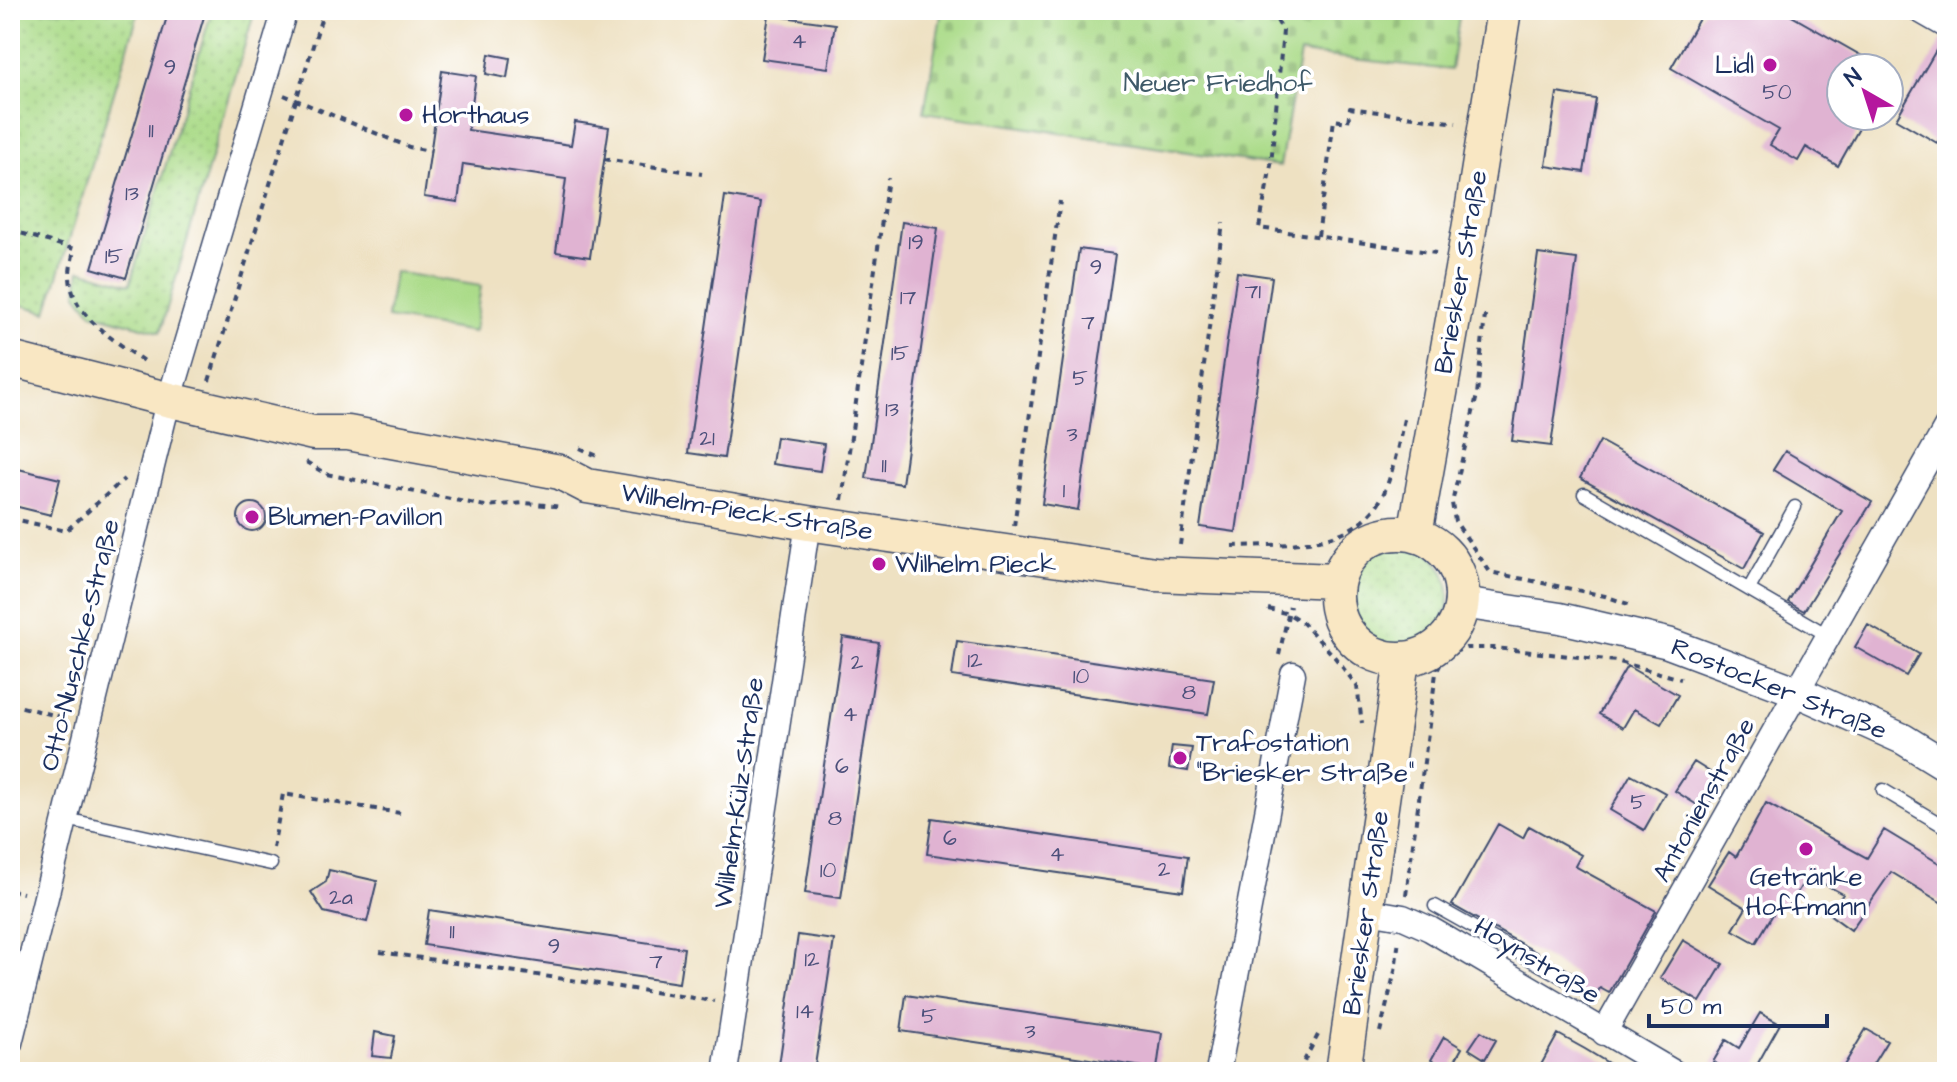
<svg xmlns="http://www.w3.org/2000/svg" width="1957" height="1082" viewBox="0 0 1957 1082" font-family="'Architects Daughter',sans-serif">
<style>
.grass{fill:url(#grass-dots);stroke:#638574;stroke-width:2}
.cemetery{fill:url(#cemetery-stones);stroke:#638574;stroke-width:2}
.pitch{fill:#abdb89;stroke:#638574;stroke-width:2}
.building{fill:#e0b3d2}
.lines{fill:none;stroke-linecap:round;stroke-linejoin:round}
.service-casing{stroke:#3b4a6d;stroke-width:15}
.minor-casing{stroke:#3b4a6d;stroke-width:27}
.tertiary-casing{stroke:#3b4a6d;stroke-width:33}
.secondary-casing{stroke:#3b4a6d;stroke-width:37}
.path{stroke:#3b4a6d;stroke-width:4;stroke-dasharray:6 6;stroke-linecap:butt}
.service{stroke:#fff;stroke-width:12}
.minor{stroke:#fff;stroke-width:24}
.tertiary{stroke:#fff;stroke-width:30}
.secondary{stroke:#f9e7c3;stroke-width:34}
.poi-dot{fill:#b5179e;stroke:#fff;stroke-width:3}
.labels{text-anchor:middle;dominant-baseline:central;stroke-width:7;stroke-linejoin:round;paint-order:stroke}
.number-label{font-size:22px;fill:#4c507b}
.poi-label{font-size:26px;fill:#1b2f5e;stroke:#fff;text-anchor:start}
.park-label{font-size:26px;fill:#3f5a69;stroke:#fff}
.street-label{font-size:26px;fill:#1b2f5e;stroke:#fff}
</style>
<defs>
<pattern id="grass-dots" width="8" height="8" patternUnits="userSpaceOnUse" patternTransform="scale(2)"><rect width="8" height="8" fill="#abdb89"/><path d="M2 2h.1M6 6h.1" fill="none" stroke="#93bc79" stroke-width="1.8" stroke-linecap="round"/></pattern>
<pattern id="cemetery-stones" width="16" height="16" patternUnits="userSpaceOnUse" patternTransform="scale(2)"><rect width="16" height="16" fill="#abdb89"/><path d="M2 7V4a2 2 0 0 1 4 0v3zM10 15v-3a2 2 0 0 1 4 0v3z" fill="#93bc79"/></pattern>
</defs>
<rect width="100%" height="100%" fill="#fff"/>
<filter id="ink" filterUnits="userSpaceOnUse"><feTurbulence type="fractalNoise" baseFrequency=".0125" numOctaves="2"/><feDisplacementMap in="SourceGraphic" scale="16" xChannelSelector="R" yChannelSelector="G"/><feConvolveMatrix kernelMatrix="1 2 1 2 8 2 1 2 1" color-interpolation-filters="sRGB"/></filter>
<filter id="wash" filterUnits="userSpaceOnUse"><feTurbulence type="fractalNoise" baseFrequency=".006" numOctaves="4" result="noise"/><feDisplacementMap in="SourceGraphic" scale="32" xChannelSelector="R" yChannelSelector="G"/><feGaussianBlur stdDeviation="1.8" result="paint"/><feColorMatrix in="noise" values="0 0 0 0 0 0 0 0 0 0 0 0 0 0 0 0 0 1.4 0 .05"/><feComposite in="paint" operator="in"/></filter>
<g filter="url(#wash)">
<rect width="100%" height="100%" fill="#eee1c2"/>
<!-- grass -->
<path class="grass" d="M10,10l129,1 -92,301 -37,-10z
M212,10h43l-95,322 -68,-19 -15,-19 3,-24 50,14z
M1347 595a51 51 0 1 1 102 0a51 51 0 1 1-102 0Z"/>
<!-- cemetery -->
<path class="cemetery" d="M942,10h518l-9,60 -151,-17 -20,113 -356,-54z"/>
<!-- pitch -->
<path class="pitch" d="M394,272l87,14 -7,46 -87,-14z"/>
<g id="blocks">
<!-- building -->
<path class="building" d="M169,10h37l-80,268 -34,-10z
M1704,10h77l102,58h-42v48h25l-28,50 -32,-19 -8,14 -28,-16 9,-15 -108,-62z
M769,15l66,9 -7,44 -66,-9z
M1942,40l5,1v85l-10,17 -41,-24z
M489,54l21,4 -3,20 -21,-4z
M442,71l34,5 -8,54 103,15 4,-23 34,5 -19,130 -34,-5 10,-73 -103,-15 -5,38 -34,-5z
M1557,93l39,6 -12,73 -38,-6z
M725,196l36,6 -37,256 -36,-5z
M902,222l36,6 -36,256 -36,-6z
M1079,249l36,5 -37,256 -36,-6z
M1538,254l39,5 -26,187 -39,-5z
M1237,272l35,5 -36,255 -36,-5z
M776,437l48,7 -4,27 -48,-7z
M1600,441l164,91 -20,37 -164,-91z
M1785,451l87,51 -68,109 -16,-9 54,-91 -69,-41z
M10,467l50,12 -9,36 -41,-10z
M238 517a14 14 0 1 1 28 0a14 14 0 1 1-28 0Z
M1868,625l51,29 -13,22 -51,-29z
M843,637l36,6 -38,255 -36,-5z
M957,641l257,38 -6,35 -256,-38z
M1627,666l51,29 -17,29 -27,-15 -11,19 -24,-14z
M1172,746l20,2 -4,23 -19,-3z
M1694,762l30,19 -19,29 -30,-19z
M1631,774l34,19 -21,37 -34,-20z
M1766,803l101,55 17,-28 63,38v38l-56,-34 -40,58 -22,-16 14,-20 -35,-19 -21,34 -8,-5 -23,39 -23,-13 13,-22 -38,-23 21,-33 7,5z
M932,818l256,38 -5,35 -256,-37z
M1498,824l25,14 6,-12 52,29 -6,11 81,45 -47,82 -9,-5 -8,14 -22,-12 8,-8 -5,-9 -121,-68z
M329,870l48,11 -10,41 -43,-10 -13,-20 15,-10z
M429,910l255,38 -5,35 -255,-38z
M798,935l36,5 -20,132h-36z
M1683,940l40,24 -23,38 -40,-24z
M906,995l256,38 -5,36 -256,-38z
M1760,1013l20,11 -27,48h-23l-17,-10 13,-22 13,8z
M1866,1029l21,12 -19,31h-28z
M1481,1031l15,9 -11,19 -16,-10z
M375,1032l20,4 -4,22 -19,-2z
M1558,1034l27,15 38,23h-86z
M1444,1037l18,11 -13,23 -18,-11z"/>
</g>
</g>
<g filter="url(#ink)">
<use href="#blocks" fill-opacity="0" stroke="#3b4a6d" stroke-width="2"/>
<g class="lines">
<!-- service casing -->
<g class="service-casing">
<path id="service" d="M1584,494l245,142
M1749,589l46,-82
M1883,790l64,38
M66,819l205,45
M1435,906l134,75"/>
</g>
<!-- minor casing -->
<g class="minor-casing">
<path id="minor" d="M1919,10l28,16
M1368,911l35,6 27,12 243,143
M1604,1033l343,-607
M10,1043l154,-625 121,-408
M725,1072l83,-549
M1218,1072l75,-398"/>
</g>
<!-- tertiary casing -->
<g class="tertiary-casing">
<path id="tertiary" d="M1462,603l98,15 108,25 128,48 107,48 44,27"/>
</g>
<!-- secondary casing -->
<g class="secondary-casing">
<path id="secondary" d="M10,359l160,41 143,33h35l212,39 27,14 221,37 347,51 181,7
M1336 596a63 63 0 1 1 126 0a63 63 0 1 1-126 0Z
M1415,534l55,-310 34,-214
M1343,1072l59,-412"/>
</g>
<!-- path -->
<path class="path" d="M1271,10l12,21 -12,134 -12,63 177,25
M284,95l125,52 21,4
M604,159l98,15
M10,230l64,19c-1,8 -4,17 -4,25 -1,42 47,67 76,89
M1318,236l16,-116 14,2 2,-14 106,15
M1485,315l-8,80 -25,108 3,18 35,51 115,24 26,9
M209,381l115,-371
M580,448l17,8
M306,462l20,12 159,32 41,-3 37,4
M842,500l46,-322
M10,518l56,13 58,-52
M1014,526l46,-325
M1180,545l43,-322
M1233,546c54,-2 129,4 153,-58 9,-23 13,-49 19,-73
M1268,609l21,5 14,9 30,32 24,31 5,37
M1279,655l11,-49
M10,704l56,14
M273,848l10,-54 117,19
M10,890l13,3
M1406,895l30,-222 5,-10 16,-12 9,-3h29l121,13 65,18
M380,952l334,49
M1380,1032l15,-61 4,-32
M1298,1072l20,-37"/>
<!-- service -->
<use href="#service" class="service"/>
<!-- minor -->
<use href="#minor" class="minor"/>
<!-- tertiary -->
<use href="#tertiary" class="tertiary"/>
<!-- secondary -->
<use href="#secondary" class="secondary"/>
</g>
</g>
<!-- markers -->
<g class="poi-dot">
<circle cx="1770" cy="65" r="8"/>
<circle cx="406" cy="115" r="8"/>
<circle cx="252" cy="517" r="8"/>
<circle cx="879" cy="564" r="8"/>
<circle cx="1180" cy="758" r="8"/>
<circle cx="1806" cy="849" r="8"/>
</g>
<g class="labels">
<!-- number labels -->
<g class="number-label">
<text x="799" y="41">4</text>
<text x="170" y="67">9</text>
<text x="1777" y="92">50</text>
<text x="151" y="130">11</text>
<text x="132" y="193">13</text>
<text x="916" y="242">19</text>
<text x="114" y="256">15</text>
<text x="1096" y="267">9</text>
<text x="1253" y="291">71</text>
<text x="908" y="297">17</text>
<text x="1088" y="322">7</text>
<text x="900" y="353">15</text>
<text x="1080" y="378">5</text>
<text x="892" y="409">13</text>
<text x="1072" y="434">3</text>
<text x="707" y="438">21</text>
<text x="884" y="465">11</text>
<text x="1064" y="490">1</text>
<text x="975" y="660">12</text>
<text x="857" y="662">2</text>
<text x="1081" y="676">10</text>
<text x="1189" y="692">8</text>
<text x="850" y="714">4</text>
<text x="842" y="766">6</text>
<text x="1638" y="802">5</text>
<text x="835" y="818">8</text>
<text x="950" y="838">6</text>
<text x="1057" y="854">4</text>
<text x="1164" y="869">2</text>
<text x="828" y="870">10</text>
<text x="341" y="897">2a</text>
<text x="452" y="931">11</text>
<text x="554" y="946">9</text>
<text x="812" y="959">12</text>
<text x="656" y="961">7</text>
<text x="805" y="1011">14</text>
<text x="929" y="1016">5</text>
<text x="1030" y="1031">3</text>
</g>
<!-- poi labels -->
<g class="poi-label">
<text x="1754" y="65" text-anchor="end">Lidl</text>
<text x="422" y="115">Horthaus</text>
<text x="268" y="517">Blumen-Pavillon</text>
<text x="895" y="564">Wilhelm Pieck</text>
<text x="1196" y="743">Trafostation<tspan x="1196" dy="30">"Briesker Straße"</tspan></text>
<text x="1806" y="877" text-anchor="middle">Getränke<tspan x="1806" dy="30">Hoffmann</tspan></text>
</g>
<!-- park labels -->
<g class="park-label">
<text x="1218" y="83">Neuer Friedhof</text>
</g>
<!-- street labels -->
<g class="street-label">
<text transform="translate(1461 272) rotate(-80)">Briesker Straße</text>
<text transform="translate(747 512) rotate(9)">Wilhelm-Pieck-Straße</text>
<text transform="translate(80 645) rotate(-76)">Otto-Nuschke-Straße</text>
<text transform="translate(1779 689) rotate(22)">Rostocker Straße</text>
<text transform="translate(739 793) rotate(-82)">Wilhelm-Külz-Straße</text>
<text transform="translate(1704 800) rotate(-61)">Antonienstraße</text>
<text transform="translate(1366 913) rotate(-82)">Briesker Straße</text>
<text transform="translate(1537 961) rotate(31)">Hoynstraße</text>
</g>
</g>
<!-- margin -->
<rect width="1957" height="1082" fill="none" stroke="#fff" stroke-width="40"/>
<!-- north arrow -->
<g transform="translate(1865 92) rotate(321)"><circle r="38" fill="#ffffff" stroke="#a4acbf" stroke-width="2"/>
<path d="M0-6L14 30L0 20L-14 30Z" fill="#b5179e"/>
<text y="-12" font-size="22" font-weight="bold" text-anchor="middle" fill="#1b2f5e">N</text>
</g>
<!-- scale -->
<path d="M1649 1014v12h178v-12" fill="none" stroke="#1b2f5e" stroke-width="4"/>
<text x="1661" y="1014" font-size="24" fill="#1b2f5e" stroke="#ffffff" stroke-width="6" paint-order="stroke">50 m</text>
</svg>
